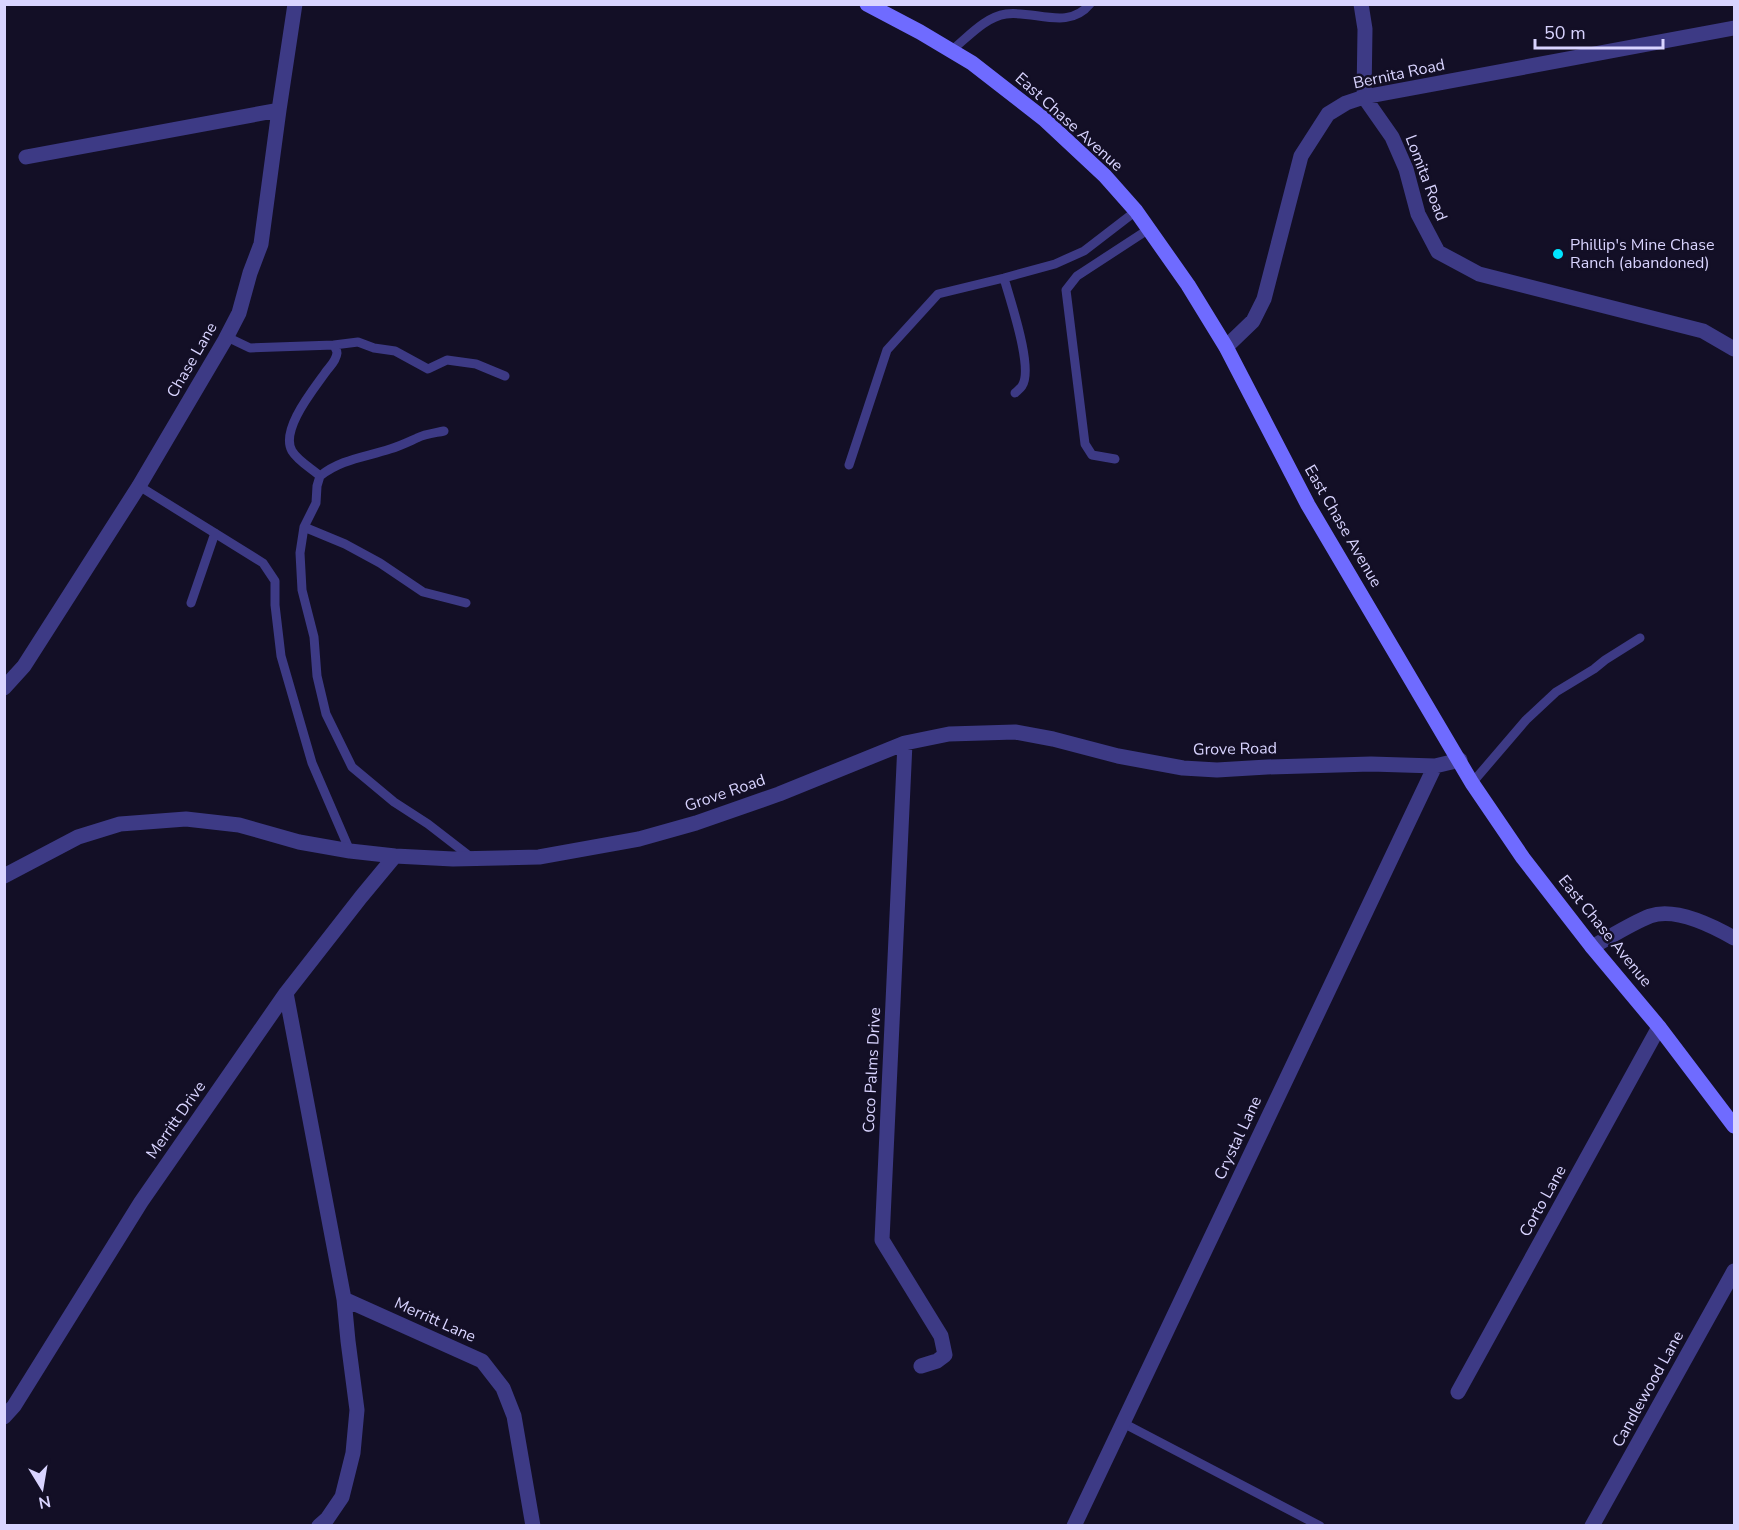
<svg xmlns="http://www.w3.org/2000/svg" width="1739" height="1530" viewBox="0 0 1739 1530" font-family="'Nunito Sans',sans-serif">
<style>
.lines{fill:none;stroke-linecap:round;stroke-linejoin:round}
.lane{stroke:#3d3a85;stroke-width:9}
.street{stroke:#3d3a85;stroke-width:15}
.secondary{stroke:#6f6bff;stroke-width:15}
.poi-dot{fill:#00e5ff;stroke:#130f26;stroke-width:2}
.labels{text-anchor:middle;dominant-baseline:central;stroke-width:5;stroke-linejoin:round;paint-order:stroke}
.street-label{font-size:16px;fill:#d9d4ff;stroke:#130f26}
.poi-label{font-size:16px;fill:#d9d4ff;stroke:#130f26;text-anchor:start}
</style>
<rect width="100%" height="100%" fill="#130f26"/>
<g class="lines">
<!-- lane -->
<path class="lane" d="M952,50c16,-13 33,-33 54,-36 29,-4 62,17 84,-10
M1004,278c6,22 30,91 18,108 -2,3 -5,5 -7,7
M227,337l23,11 84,-3c1,3 3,5 3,8 -1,9 -8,14 -12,20 -12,17 -45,57 -33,78 6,10 19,17 28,25l-3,10 -1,17 -12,24
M334,345l24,-3 16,6 21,3 33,18 19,-9 29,4 29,12
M1115,459l-23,-4 -7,-11 -19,-154 11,-14 72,-47
M849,465l38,-115 51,-56 66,-16 51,-14 29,-13 52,-40
M320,476c21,-17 46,-19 70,-27 10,-3 18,-7 27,-11 8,-4 18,-5 27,-7
M139,486l124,77 12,18v24l6,51 31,107 38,88
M191,603l24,-70
M466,603l-43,-11 -43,-29 -35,-19 -41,-17 -4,26 2,37 12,47 3,39 9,38 26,53 42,35 34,22 44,34
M1472,783l54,-63 30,-28 38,-23 11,-9 35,-22
M1123,1423l197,103"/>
<!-- street -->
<path class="street" d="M1361,4l4,25 -1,68 28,40 14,32 12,45 20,38 41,22 224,57 31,18
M26,157l253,-47
M1226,347l27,-26 11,-22 37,-143 27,-42 18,-11 18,-6 370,-69
M4,688l20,-22 115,-180 86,-146 14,-27 11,-40 11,-29 18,-134 16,-106
M905,743l-23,497 59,96 4,19 -8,6 -16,5
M4,876l74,-39 42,-13 66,-5 53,6 60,17 51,9 45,5 58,3 86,-2 100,-18 57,-16 83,-29 126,-51 44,-9 66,-2 38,7 65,17 65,12 34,2 50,-3 104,-3 64,2 25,-6
M1592,947c18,-10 40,-24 58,-31 25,-9 63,10 84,22
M286,993l58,306 4,42 9,69 -4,43 -11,44 -15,22 -8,7
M344,1299l138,62 21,27 11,28 19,110
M1458,1392l201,-365
M4,1417l10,-11 127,-204 145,-209 75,-96 34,-41
M1074,1526l361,-760
M1592,1526l142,-255"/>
<!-- secondary -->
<path class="secondary" d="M867,4l53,28 52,31 72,56 61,57 31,35 52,74 38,62 82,158 164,278 51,75 69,89 67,80 75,99"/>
</g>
<!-- markers -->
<circle class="poi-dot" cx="1558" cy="254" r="6"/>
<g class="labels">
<!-- street labels -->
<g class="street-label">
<text transform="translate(1399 74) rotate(-12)">Bernita Road</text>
<text transform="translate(1069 122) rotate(42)">East Chase Avenue</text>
<text transform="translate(1426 178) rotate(69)">Lomita Road</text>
<text transform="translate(192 360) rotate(-60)">Chase Lane</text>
<text transform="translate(1343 526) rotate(60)">East Chase Avenue</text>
<text transform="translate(1235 749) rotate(-1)">Grove Road</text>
<text transform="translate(725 793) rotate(-19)">Grove Road</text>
<text transform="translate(1605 931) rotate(51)">East Chase Avenue</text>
<text transform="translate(872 1070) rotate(-87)">Coco Palms Drive</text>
<text transform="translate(176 1120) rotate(-55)">Merritt Drive</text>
<text transform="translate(1238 1138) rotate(-65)">Crystal Lane</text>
<text transform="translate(1543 1201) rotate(-61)">Corto Lane</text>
<text transform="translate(435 1320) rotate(24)">Merritt Lane</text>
<text transform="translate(1648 1389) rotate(-61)">Candlewood Lane</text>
</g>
<!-- poi labels -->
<g class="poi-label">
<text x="1570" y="245">Phillip's Mine Chase<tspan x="1570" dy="18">Ranch (abandoned)</tspan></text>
</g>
</g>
<!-- border -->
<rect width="1739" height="1530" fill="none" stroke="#d9d4ff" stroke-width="12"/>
<!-- north arrow -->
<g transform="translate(42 1488) rotate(169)" stroke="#130f26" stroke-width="4.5" paint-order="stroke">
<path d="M0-4.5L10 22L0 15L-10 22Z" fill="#d9d4ff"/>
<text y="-9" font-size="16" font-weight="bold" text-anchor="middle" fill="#d9d4ff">N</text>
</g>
<!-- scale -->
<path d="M1535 39v9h128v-9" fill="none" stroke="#d9d4ff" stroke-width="3"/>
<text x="1544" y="39" font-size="18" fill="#d9d4ff" stroke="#130f26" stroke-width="4.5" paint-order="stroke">50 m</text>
</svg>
